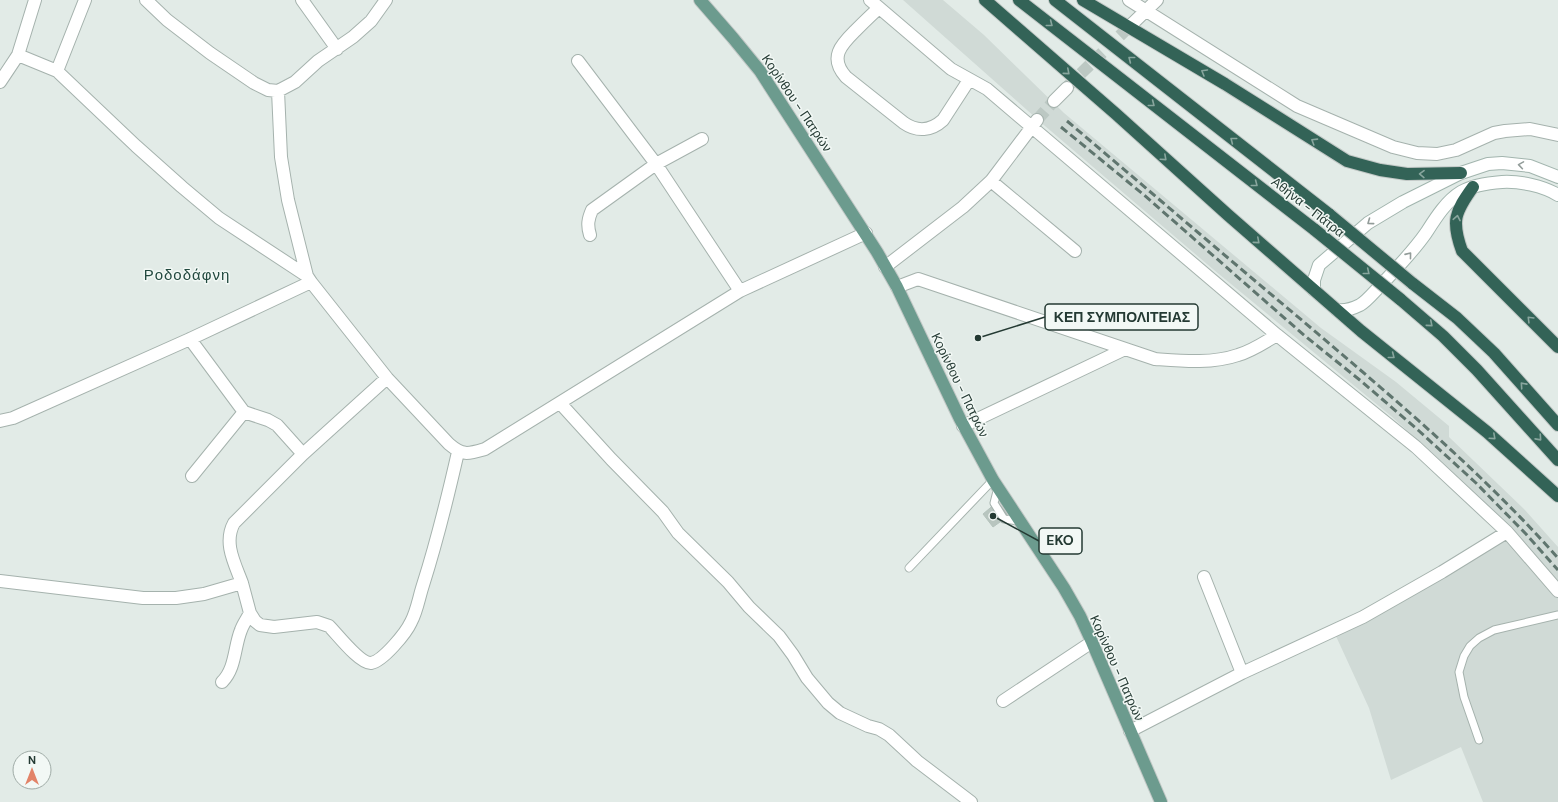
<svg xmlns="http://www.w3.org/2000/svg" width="1558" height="802" viewBox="0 0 1558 802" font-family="'DM Sans',sans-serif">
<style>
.built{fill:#d0dad6}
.shadow{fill:#0003}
.building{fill:#b8c5bf;stroke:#b5c3bd}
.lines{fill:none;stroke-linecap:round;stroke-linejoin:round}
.street-tunnel{stroke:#bcc8c3;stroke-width:12;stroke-dasharray:12 6;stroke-linecap:butt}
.lane-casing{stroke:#a5b2ad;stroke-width:9}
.street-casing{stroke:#a5b2ad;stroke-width:14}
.secondary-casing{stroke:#a2b5ae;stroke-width:14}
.primary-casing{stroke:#c2c8c6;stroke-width:14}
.highway-casing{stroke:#c2c8c6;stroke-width:14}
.lane{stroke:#fff;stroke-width:7}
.street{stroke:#fff;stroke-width:12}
.secondary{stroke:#fff;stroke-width:12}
.primary{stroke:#6c9b8e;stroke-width:12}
.highway{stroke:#336357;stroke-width:12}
.rail{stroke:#5f756e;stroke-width:3;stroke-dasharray:8 4;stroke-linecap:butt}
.highway-bridge-casing{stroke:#c2c8c6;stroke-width:14;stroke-linecap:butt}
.highway-bridge{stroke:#336357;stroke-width:12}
.oneway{stroke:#89a69e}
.oneway2{stroke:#929c99}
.labels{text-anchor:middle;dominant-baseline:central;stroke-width:3;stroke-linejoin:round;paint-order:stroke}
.street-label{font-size:13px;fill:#243a33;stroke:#f2f8f5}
.quarter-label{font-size:15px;letter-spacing:1px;fill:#22493f;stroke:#f2f8f5}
.leader{fill:none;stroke:#243a33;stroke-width:1.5}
.callout-dot{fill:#243a33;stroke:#f2f8f5;stroke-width:1.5}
.callout{fill:#f2f8f5;stroke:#243a33;stroke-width:1.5}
.callout-label{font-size:14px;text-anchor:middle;font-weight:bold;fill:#243a33}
</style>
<rect width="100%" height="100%" fill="#e2ebe7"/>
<!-- built -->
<path class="built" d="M903,0h40l41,35 80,78 257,215 75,54 53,44v11l75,72 34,38v34l-44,-49 -69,-67 -54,-49 -177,-146 -169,-144z
M1507,537l51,58v207h-75l-22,-55 -70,33 -22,-72 -34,-74z"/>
<!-- shadow -->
<path class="shadow" d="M998,502l10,12 -2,2 -20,-4z"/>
<!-- building -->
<path class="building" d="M996,503l11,14 -14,10 -10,-13z"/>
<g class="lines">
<!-- street-tunnel -->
<path class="street-tunnel" d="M1068,86l64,-62
M1037,120l17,-19"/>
<!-- lane casing -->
<g class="lane-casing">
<path id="lane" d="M998,487l-4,16 10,16 15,2
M909,568l84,-88
M1479,740l-15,-43 -5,-25 5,-16 6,-10 9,-8 15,-8 64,-15"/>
</g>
<!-- street casing -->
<g class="street-casing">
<path id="street" d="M146,0l21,20 43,33 44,30 14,7 10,1
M302,0l35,49
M870,0l81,69 36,20 290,246
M1129,0l168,106 96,41 24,6 20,1 19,-4 38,-17 11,-2 25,-2 28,6
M879,8c-8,7 -15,14 -23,22 -14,14 -28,27 -10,47l58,46c13,9 27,8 39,-3l26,-40
M1132,24l25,-24
M18,55l17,-55
M578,61l78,103 84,127
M57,71l28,-71
M0,82l18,-27 39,16 79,75 46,41 37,31 88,58 4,6 -121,57 -177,79 -13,3
M1054,101l13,-13
M991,181l84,70
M590,235c-3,-10 -2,-16 2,-25l64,-46 46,-25
M885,267l78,-60 28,-26 46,-61
M307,276l-19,-76 -7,-43 -3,-66 17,-9 23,-21 35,-24 18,-16 15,-21
M311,282l76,96
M897,287l21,-8 237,80c27,2 57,5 83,-4 14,-4 27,-13 39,-20l139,112 91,85 51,59
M560,403l51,56 52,53 15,21 50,49 21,25 30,29 14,19 14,23 21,25 12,10 28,13 11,3 10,6 28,26 54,41
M963,426l162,-77
M303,454l84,-76 62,66c14,12 19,10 36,5l255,-158 126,-58
M192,476l52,-64
M1204,577l38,96
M0,581l143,17h33l28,-4 38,-11c-7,-19 -19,-40 -8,-60l69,-69 -26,-29 -9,-5 -24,-8 -54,-73
M242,583l8,30 5,8 5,4 14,2 43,-5 12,4c8,8 31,38 42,37 12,-2 35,-30 40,-41 6,-11 8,-25 12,-37 14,-44 25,-89 35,-133
M222,682c14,-14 12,-35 19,-52 2,-6 6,-11 9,-17
M1003,701l89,-59
M1130,731l112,-58 121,-56 79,-45 65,-40"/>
</g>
<!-- secondary casing -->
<g class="secondary-casing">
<path id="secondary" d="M1314,290v-10l5,-15 49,-42 35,-21 58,-29 27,-9 14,-1 28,3 28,11
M1337,310c8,1 15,-1 23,-5 7,-4 14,-13 20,-19 16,-17 32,-33 46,-53 9,-14 20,-32 35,-41 12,-7 28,-9 41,-10 18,-1 41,4 56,13"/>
</g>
<!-- primary casing -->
<g class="primary-casing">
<path id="primary" d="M700,0l33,38 27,33 117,181 20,35 63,132 33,61 71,108 16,28 12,26 69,160"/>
</g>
<!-- highway casing -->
<g class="highway-casing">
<path id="highway" d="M985,0l131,114 112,101 133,116 126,101 71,64
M1019,0l296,230
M1055,0l275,215
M1083,0l142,84 122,77 33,9 27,4 54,-1
M1473,187c-18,25 -22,34 -11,64l96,96
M1412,283l45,35 37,35 64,72
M1400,299l43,37 34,34 81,90"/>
</g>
<!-- lane -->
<use href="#lane" class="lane"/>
<!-- street -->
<use href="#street" class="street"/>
<!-- secondary -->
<use href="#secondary" class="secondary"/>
<!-- primary -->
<use href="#primary" class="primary"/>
<!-- highway -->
<use href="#highway" class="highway"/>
<!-- rail -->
<path class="rail" d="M1067,121c79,67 157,134 237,201 88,75 177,149 254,236
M1061,127l83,68 161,141 56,45 57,49 58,53 50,51 32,36"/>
<!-- highway-bridge casing -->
<g class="highway-bridge-casing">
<path id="highway-bridge" d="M1330,215l82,68
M1315,230l85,69"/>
</g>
<!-- highway-bridge -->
<use href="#highway-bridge" class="highway-bridge"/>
</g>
<!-- one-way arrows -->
<defs><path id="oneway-chevron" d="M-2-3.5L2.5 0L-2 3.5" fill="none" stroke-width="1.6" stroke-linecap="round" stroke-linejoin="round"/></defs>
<g class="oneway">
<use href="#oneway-chevron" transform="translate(1050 24) rotate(38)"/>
<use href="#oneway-chevron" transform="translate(1131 59) rotate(-142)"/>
<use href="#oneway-chevron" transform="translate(1067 72) rotate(41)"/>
<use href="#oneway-chevron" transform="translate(1204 72) rotate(-150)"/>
<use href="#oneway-chevron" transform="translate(1152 104) rotate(38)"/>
<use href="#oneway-chevron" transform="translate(1233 140) rotate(-142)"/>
<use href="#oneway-chevron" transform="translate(1314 141) rotate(-148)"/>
<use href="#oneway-chevron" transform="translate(1164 158) rotate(42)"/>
<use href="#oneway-chevron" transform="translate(1422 174) rotate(-179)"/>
<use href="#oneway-chevron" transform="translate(1255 184) rotate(38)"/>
<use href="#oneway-chevron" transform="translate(1457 218) rotate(-79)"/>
<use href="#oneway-chevron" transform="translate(1257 241) rotate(41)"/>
<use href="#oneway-chevron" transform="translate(1367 272) rotate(39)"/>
<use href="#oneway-chevron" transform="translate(1530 319) rotate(-135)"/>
<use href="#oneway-chevron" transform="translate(1430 324) rotate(40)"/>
<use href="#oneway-chevron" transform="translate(1392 356) rotate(38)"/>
<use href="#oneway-chevron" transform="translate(1523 385) rotate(-132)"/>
<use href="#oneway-chevron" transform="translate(1493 437) rotate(42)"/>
<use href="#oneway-chevron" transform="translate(1539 438) rotate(48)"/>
</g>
<g class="oneway2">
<use href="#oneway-chevron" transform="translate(1521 165) rotate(-171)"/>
<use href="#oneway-chevron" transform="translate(1370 222) rotate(144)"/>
<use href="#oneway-chevron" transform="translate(1409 255) rotate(-51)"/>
</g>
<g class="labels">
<!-- street labels -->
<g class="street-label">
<text transform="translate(797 103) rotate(56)">Κορίνθου - Πατρών</text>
<text transform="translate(1308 207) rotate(38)">Αθήνα - Πάτρα</text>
<text transform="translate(960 385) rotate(64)">Κορίνθου - Πατρών</text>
<text transform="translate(1117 668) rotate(66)">Κορίνθου - Πατρών</text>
</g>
<!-- quarter labels -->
<g class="quarter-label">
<text x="187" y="275">Ροδοδάφνη</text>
</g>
</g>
<!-- callouts -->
<path class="leader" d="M978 338L1045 317M993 516L1039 541"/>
<g class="callout-dot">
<circle cx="978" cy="338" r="4"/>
<circle cx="993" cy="516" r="4"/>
</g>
<g class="callout">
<rect x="1045" y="304" width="153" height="26" rx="4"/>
<rect x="1039" y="528" width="43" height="26" rx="4"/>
</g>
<g class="callout-label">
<text x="1122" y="322">ΚΕΠ ΣΥΜΠΟΛΙΤΕΙΑΣ</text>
<text x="1060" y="545">EKO</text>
</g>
<!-- north arrow -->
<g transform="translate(32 770)"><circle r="19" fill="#f2f8f5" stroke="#a0aca7"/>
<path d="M0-3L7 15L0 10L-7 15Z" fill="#e28368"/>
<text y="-6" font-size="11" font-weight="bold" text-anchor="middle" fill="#243a33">N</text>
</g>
</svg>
